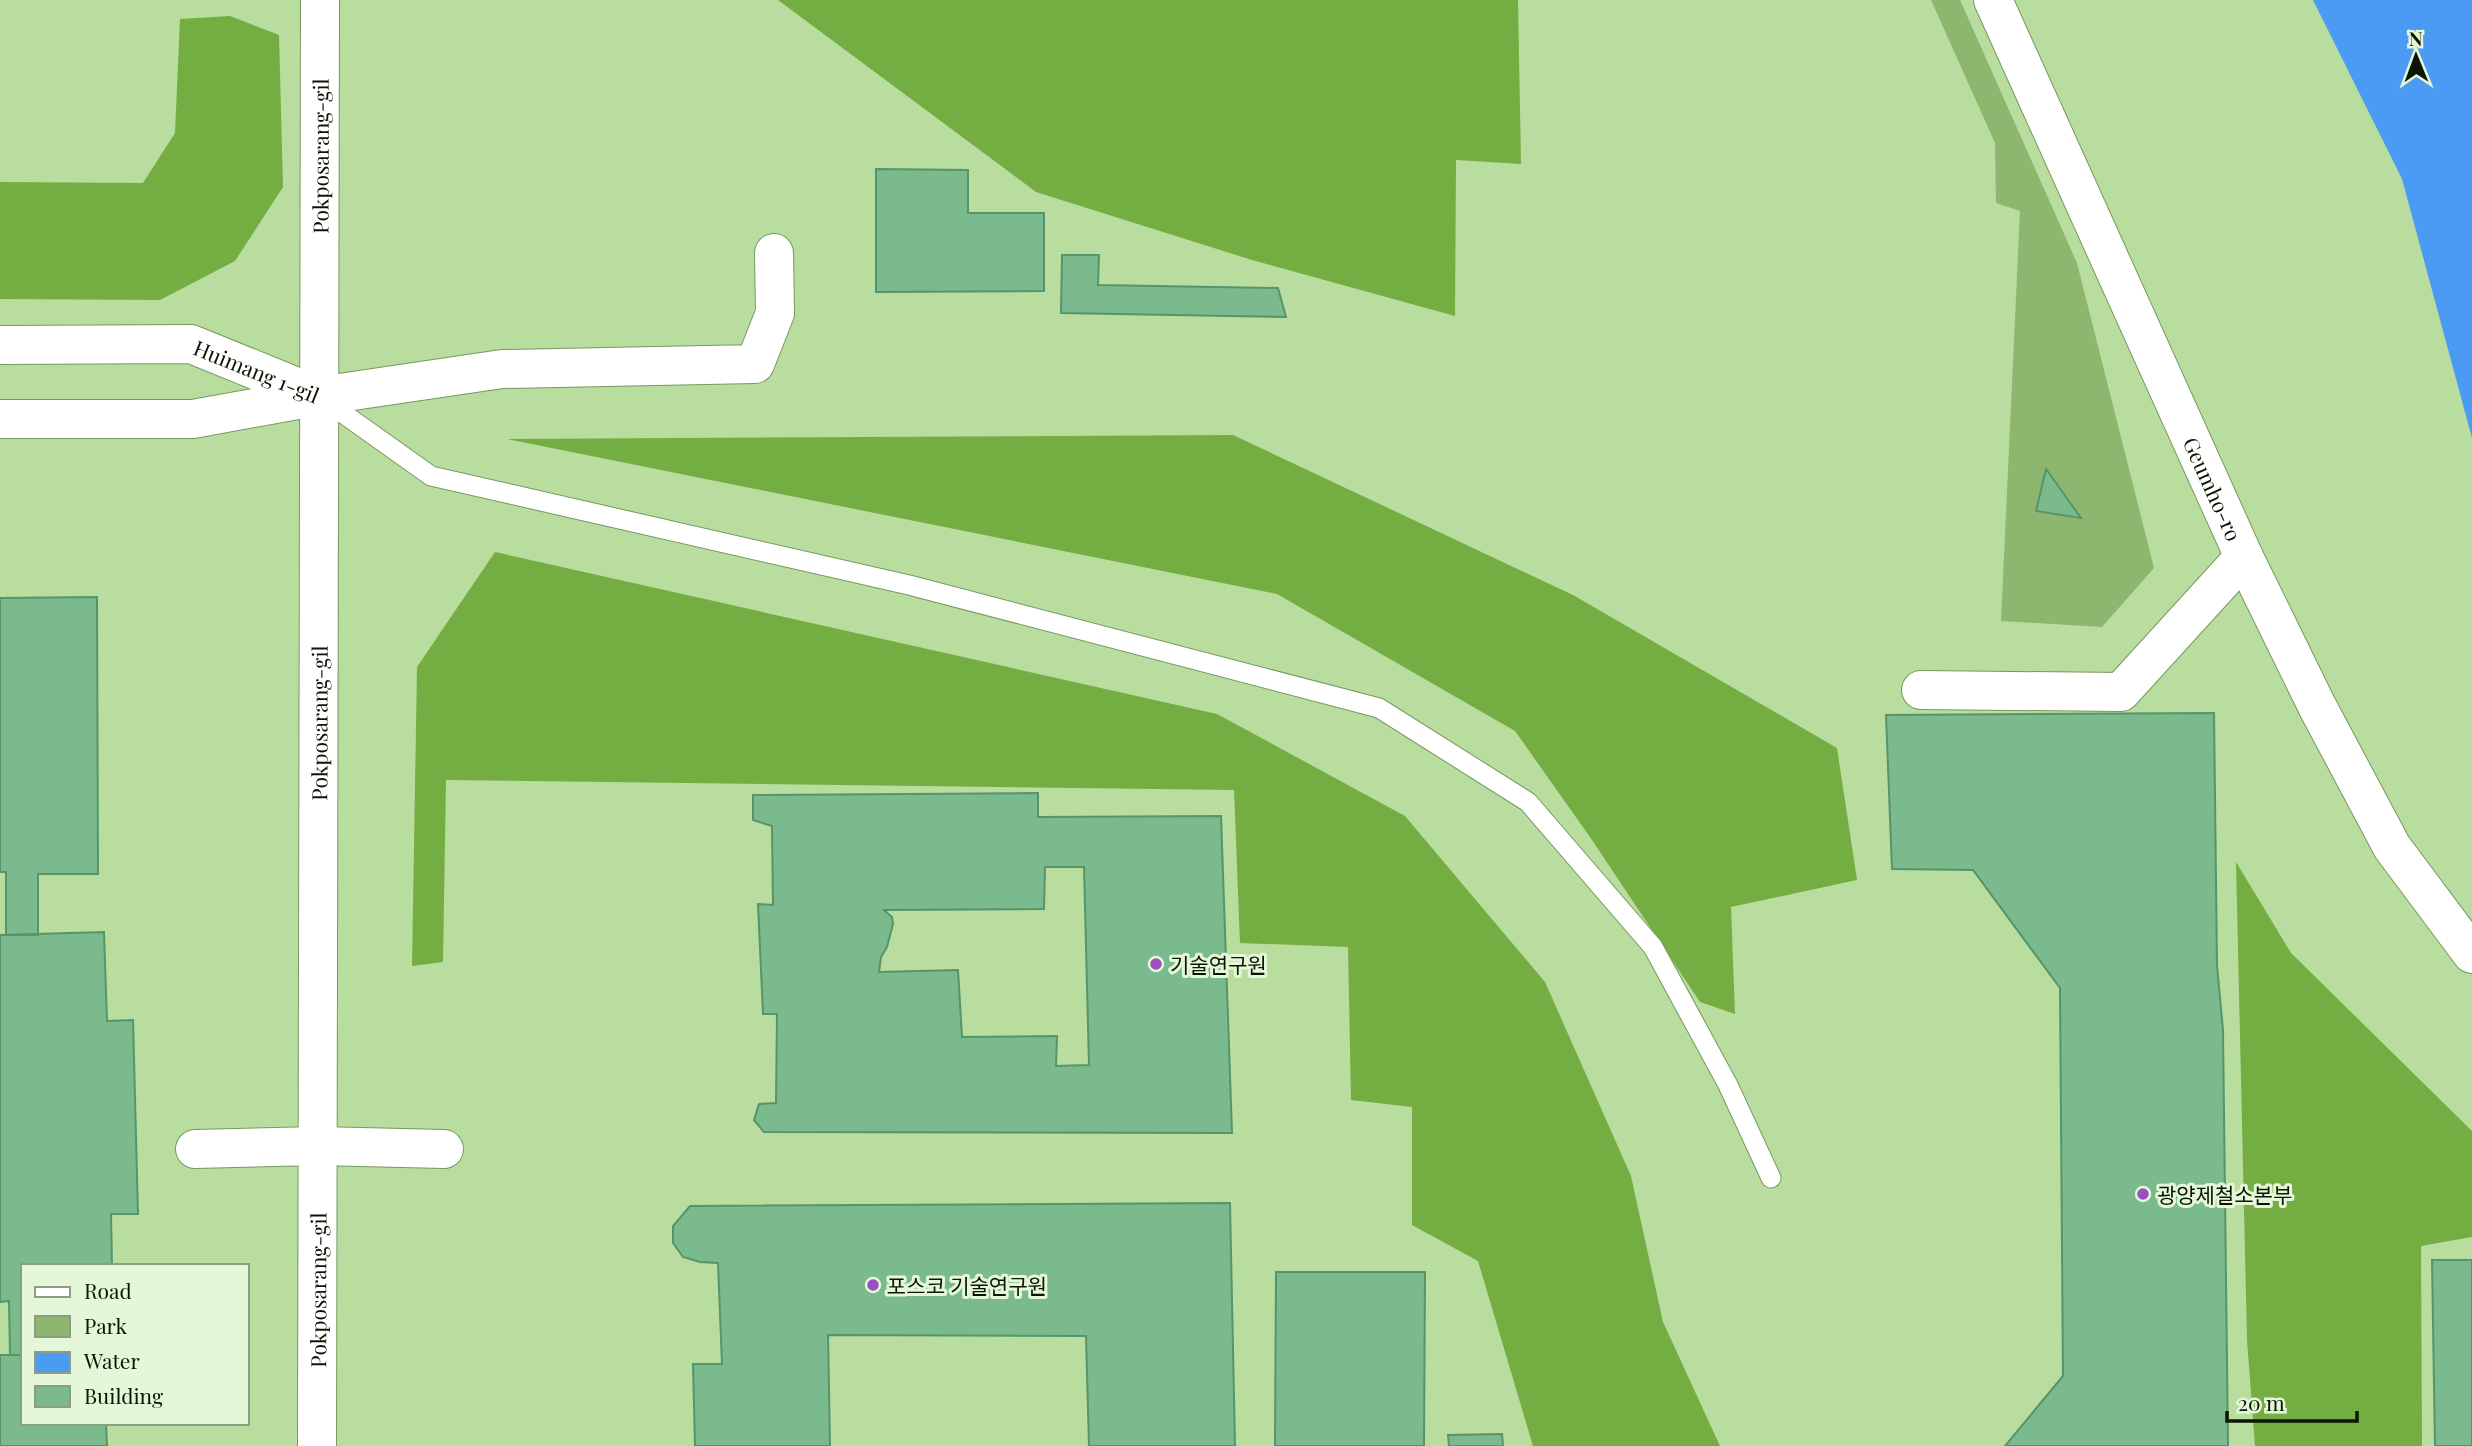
<svg xmlns="http://www.w3.org/2000/svg" width="2472" height="1446" viewBox="0 0 2472 1446" font-family="'Playfair Display','Noto Sans KR',serif">
<style>
.green{fill:#8db76e}
.forest{fill:#74ae42}
.water{fill:#4b9bf4}
.building{fill:#7bba8d;stroke:#56946a;stroke-width:2;fill-rule:evenodd}
.lines{fill:none;stroke-linecap:round;stroke-linejoin:round}
.service-casing{stroke:#77995e;stroke-width:21}
.minor-casing{stroke:#77995e;stroke-width:40}
.tertiary-casing{stroke:#77995e;stroke-width:40}
.service{stroke:#fff;stroke-width:19}
.minor{stroke:#fff;stroke-width:38}
.tertiary{stroke:#fff;stroke-width:38}
.poi-dot{fill:#9b4fc1;stroke:#e4f7d8;stroke-width:2.5}
.labels{text-anchor:middle;dominant-baseline:central;stroke-width:6;stroke-linejoin:round;paint-order:stroke}
.street-label{font-size:21px;fill:#0a1602;stroke:#e4f7d8}
.poi-label{font-size:21px;fill:#0a1602;stroke:#e4f7d8;text-anchor:start}
</style>
<rect width="100%" height="100%" fill="#b8dd9e"/>
<!-- green -->
<path class="green" d="M1931,0h29l117,263 77,305 -52,59 -101,-6 19,-410 -24,-8 -1,-60z"/>
<!-- forest -->
<path class="forest" d="M778,0h740l3,164 -65,-4 -1,156 -203,-56 -216,-68z
M230,16l49,19 4,152 -48,74 -75,39 -160,-1v-117l143,1 32,-50 5,-114z
M1233,435l340,160 264,153 20,132 -126,27 4,107 -35,-12 -110,-165 -75,-106 -238,-137 -770,-155z
M495,552l722,162 188,102 140,166 86,194 32,146 57,124h-187l-55,-185 -66,-36v-118l-61,-7 -3,-153 -108,-4 -6,-153 -788,-10 -3,182 -31,4 5,-299z
M2236,862l55,91 181,178v106l-51,9 1,200h-167l-8,-106z"/>
<!-- water -->
<path class="water" d="M2313,0h159v438l-70,-259z"/>
<!-- building -->
<path class="building" d="M876,169l92,1v43h76v78l-168,1z
M1062,255h37l-1,30 180,3 8,29 -225,-4z
M2046,469l35,49 -45,-7z
M97,597l1,277h-60v61h-32v-63h-6v-274z
M2214,713l3,252 6,65 5,416h-223l58,-70 -3,-388 -87,-118 -81,-1 -6,-154z
M1038,793v24l183,-1 11,317 -468,-1 -10,-12 5,-16 17,-1 1,-89h-14l-5,-110 15,1 -1,-79 -19,-6v-25zM1045,867h39l5,198 -33,1 1,-30 -95,1 -4,-67 -79,2 2,-15 6,-10 6,-23 -1,-7 -8,-7 160,-1z
M104,932l3,89 26,-1 5,194h-27l1,52h-89v89h-13l-1,-54 -9,1v-367z
M1230,1203l5,243h-146l-3,-110 -258,-1 2,111h-135l-2,-82h29l-4,-101 -18,-1 -17,-5 -10,-14v-17l17,-20z
M2432,1260h40v186h-37z
M1276,1272h149l-1,174h-149z
M0,1355h23v68h83l1,23h-107z
M1502,1434l1,12h-54l-1,-11z"/>
<g class="lines">
<!-- service casing -->
<g class="service-casing">
<path id="service" d="M320,397l111,79 478,109 470,123 149,94 125,145 75,138 43,93"/>
</g>
<!-- minor casing -->
<g class="minor-casing">
<g id="minor">
<path id="s1" d="M1993,0l251,557 73,149 75,141 80,107"/>
<path id="s2" d="M0,345l191,-1 128,52"/>
<path d="M0,419h193l126,-23 183,-27 253,-5 20,-51 -1,-60"/>
<path d="M1921,690l200,2 123,-135"/>
<path d="M195,1149l123,-3 126,3"/>
</g>
</g>
<!-- tertiary casing -->
<g class="tertiary-casing">
<g id="tertiary">
<path id="s3" d="M317,1446l3,-1446"/>
</g>
</g>
<!-- service -->
<use href="#service" class="service"/>
<!-- minor -->
<use href="#minor" class="minor"/>
<!-- tertiary -->
<use href="#tertiary" class="tertiary"/>
</g>
<!-- markers -->
<g class="poi-dot">
<circle cx="1156" cy="964" r="7"/>
<circle cx="2143" cy="1194" r="7"/>
<circle cx="873" cy="1285" r="7"/>
</g>
<g class="labels">
<!-- street labels -->
<g class="street-label">
<text stroke="none"><textPath href="#s3" startOffset="1290">Pokposarang-gil</textPath></text>
<text stroke="none"><textPath href="#s2" startOffset="262">Huimang 1-gil</textPath></text>
<text stroke="none"><textPath href="#s1" startOffset="536">Geumho-ro</textPath></text>
<text stroke="none"><textPath href="#s3" startOffset="723">Pokposarang-gil</textPath></text>
<text stroke="none"><textPath href="#s3" startOffset="156">Pokposarang-gil</textPath></text>
</g>
<!-- poi labels -->
<g class="poi-label">
<text x="1170" y="964">기술연구원</text>
<text x="2157" y="1194">광양제철소본부</text>
<text x="887" y="1285">포스코 기술연구원</text>
</g>
</g>
<!-- legend -->
<rect x="21" y="1264" width="228" height="161" fill="#e4f7d8" stroke="#8d9d82" stroke-width="2"/>
<rect x="35" y="1287" width="35" height="10" fill="#ffffff" stroke="#8d9d82" stroke-width="2"/>
<text x="84" y="1299" font-size="21" fill="#0a1602">Road</text>
<rect x="35" y="1316" width="35" height="21" fill="#8db76e" stroke="#8d9d82" stroke-width="2"/>
<text x="84" y="1334" font-size="21" fill="#0a1602">Park</text>
<rect x="35" y="1352" width="35" height="21" fill="#4b9bf4" stroke="#8d9d82" stroke-width="2"/>
<text x="84" y="1369" font-size="21" fill="#0a1602">Water</text>
<rect x="35" y="1386" width="35" height="21" fill="#7bba8d" stroke="#8d9d82" stroke-width="2"/>
<text x="84" y="1404" font-size="21" fill="#0a1602">Building</text>
<!-- north arrow -->
<g transform="translate(2416 56) rotate(359)" stroke="#e4f7d8" stroke-width="5" paint-order="stroke">
<path d="M0-5L12 26L0 18L-12 26Z" fill="#0a1602"/>
<text y="-10" font-size="19" font-weight="bold" text-anchor="middle" fill="#0a1602">N</text>
</g>
<!-- scale -->
<path d="M2227 1411v10h130v-10" fill="none" stroke="#0a1602" stroke-width="3.5"/>
<text x="2238" y="1411" font-size="21" fill="#0a1602" stroke="#e4f7d8" stroke-width="5" paint-order="stroke">20 m</text>
</svg>
